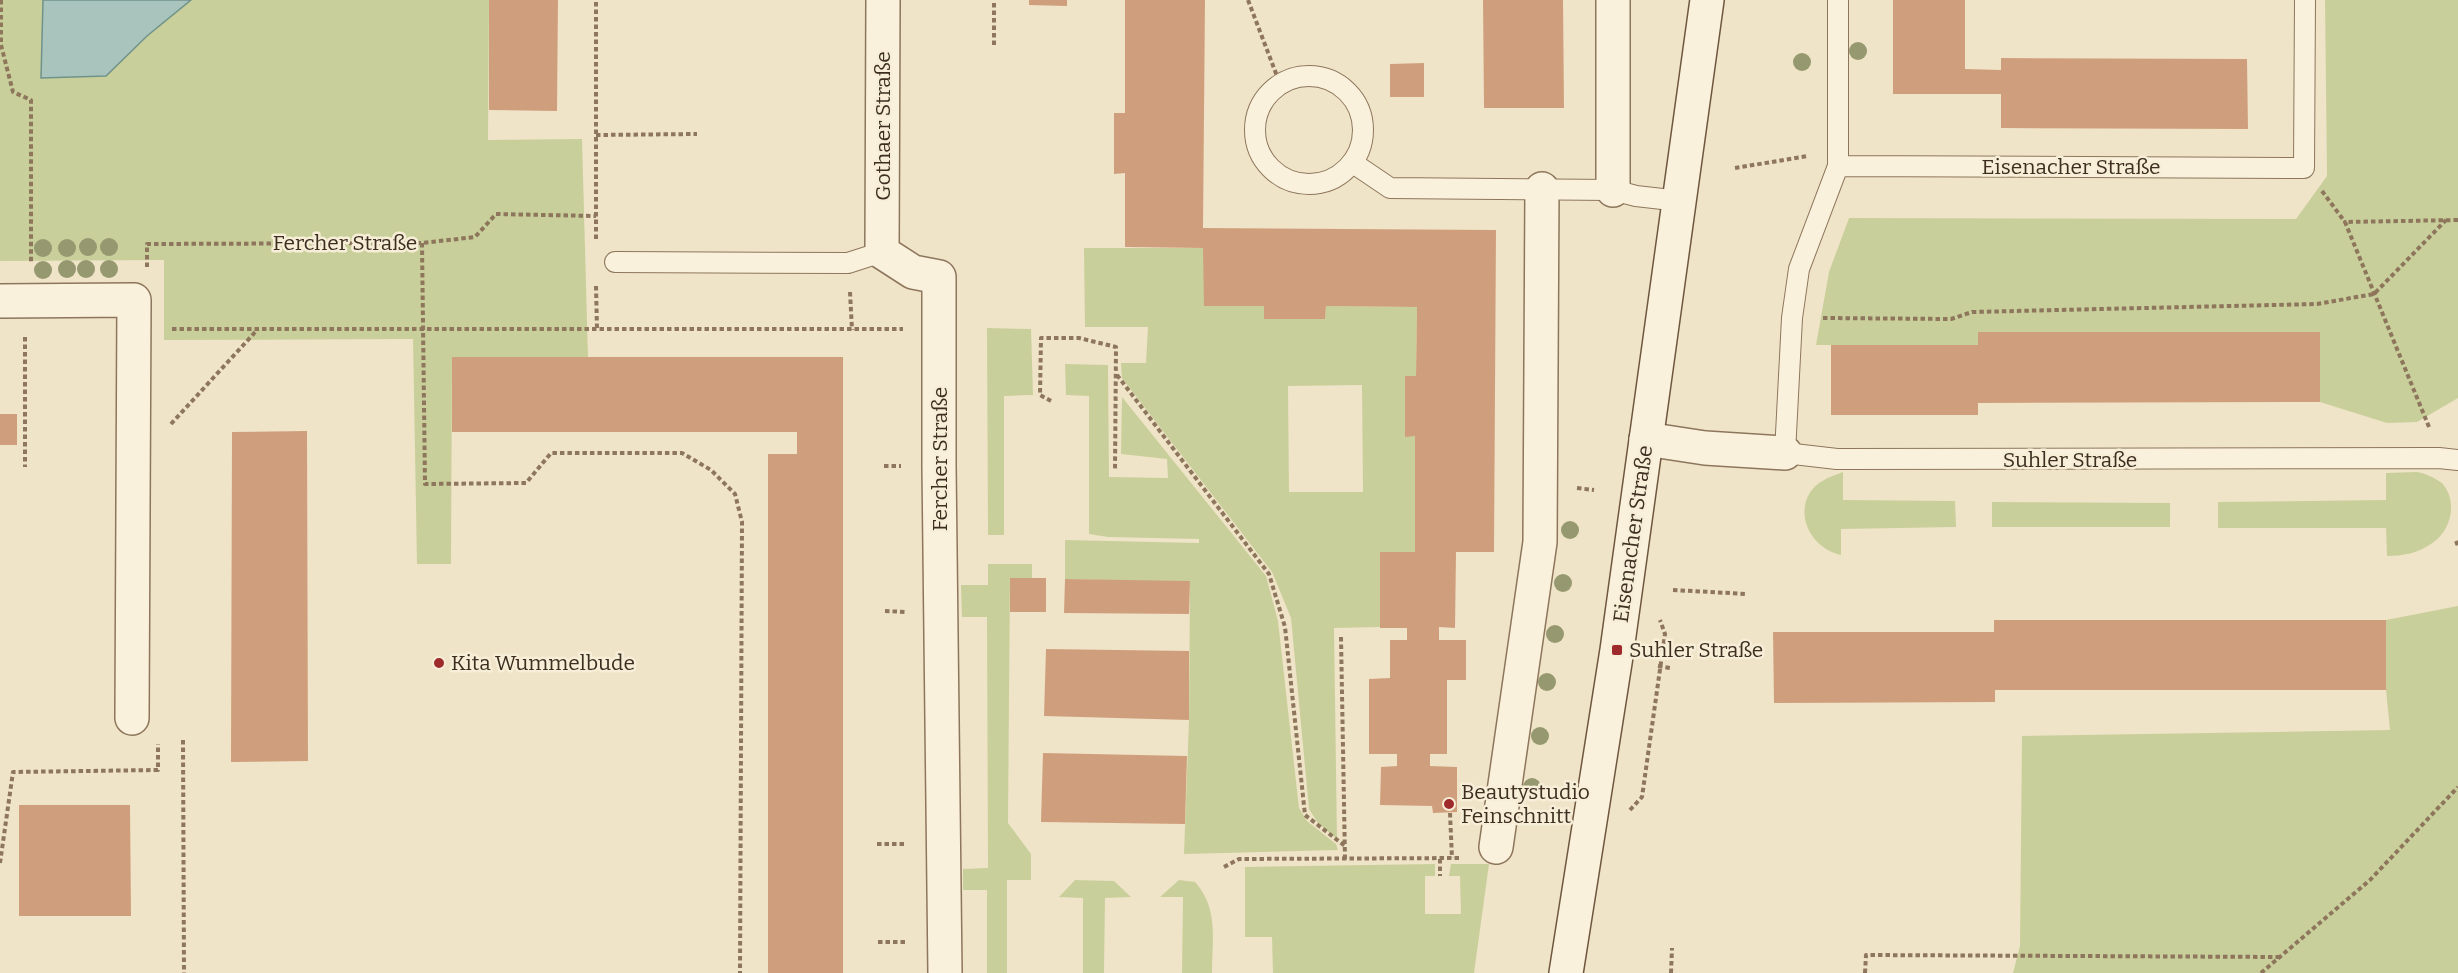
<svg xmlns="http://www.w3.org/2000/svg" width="2458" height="973" viewBox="0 0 2458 973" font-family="Bitter,serif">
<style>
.green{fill:#c9cf9b;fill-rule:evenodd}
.water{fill:#a9c4bc;stroke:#6f938a;stroke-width:1.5}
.building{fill:#cf9f7d}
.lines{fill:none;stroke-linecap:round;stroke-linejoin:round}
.lane-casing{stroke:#8d765c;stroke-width:22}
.street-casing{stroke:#8d765c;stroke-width:36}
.secondary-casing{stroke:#6f573f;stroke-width:36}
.path{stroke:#8d765c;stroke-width:4;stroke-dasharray:4.5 3;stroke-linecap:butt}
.lane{stroke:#faf1dc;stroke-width:20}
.street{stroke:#faf1dc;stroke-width:33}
.secondary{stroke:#faf1dc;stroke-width:33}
.tree{fill:#96986f}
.poi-dot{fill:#9e2a2b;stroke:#f7eed8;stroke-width:2}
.labels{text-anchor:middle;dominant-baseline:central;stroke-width:5;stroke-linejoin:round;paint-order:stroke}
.street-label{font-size:21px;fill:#3d2e20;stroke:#f7eed8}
.poi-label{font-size:21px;fill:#3d2e20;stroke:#f7eed8;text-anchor:start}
</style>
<rect width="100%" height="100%" fill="#f0e4c8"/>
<!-- green -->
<path class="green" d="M0,0h43l-2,78 65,-2 41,-40 44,-36h298l-1,140 94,-1 6,218h-136l-1,207h-34l-4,-225 -249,1v-80l-164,1z
M2325,0h133v398l-41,24 -30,1 -67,-21v-70h-342v13h-162l13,-73 20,-54 447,1 31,-43z
M1084,248h119l61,58v13h61l1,-13 91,1 -1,69 -11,1v59h10v116h-35v75l-46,1 3,211 -19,-16 -9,-14 -18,-191 -19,-46 -150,-194 -1,-15h25l2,-36h-63zM1362,385l1,107h-74l-1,-106z
M987,328l44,1 2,66 -29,1v139h-16z
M1065,364l43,1 1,112 59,1 -1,-19 -46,-5 1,-57 144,179 12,45 21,187 8,13 29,23 2,6 -154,4 5,-134 1,-138 -125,-3v-39l134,3v-4l-91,-2 -19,-3v-138l-23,-1z
M1843,472v28l112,1 1,26 -115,2v26c-25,-5 -45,-33 -33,-59 7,-14 21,-19 35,-24z
M2417,472c10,2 18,6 25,11 16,18 10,48 -11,61 -13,9 -28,12 -44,12l-1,-28h-168v-26l168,-2v-27z
M1992,502l178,1v24h-178z
M988,564h44v14h-22l-2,245 23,31v26h-24v93h-20v-83h-24v-21l25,-1 -1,-251h-25l-1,-32h27z
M2458,606v367h-445l7,-27 2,-210 368,-6 -4,-40v-70z
M1435,864v12h-10v38h36l-1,-38h-11l2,-12h38l-15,109h-201l-1,-36h-27v-70z
M1075,880l39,1 17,16 -26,1 -1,75h-21v-75l-24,-1z
M1179,880l16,2c24,27 17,57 17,91h-30l1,-76h-23z"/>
<!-- water -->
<path class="water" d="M43,0h148l-44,36 -41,40 -65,2z"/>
<!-- building -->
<path class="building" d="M489,0h69l-1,111 -68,-1z
M1029,0h38v6l-38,-1z
M1125,0h80l-2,228 293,2 -2,322h-38l-1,76 -16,-1v13h27v40h-19v74h-17v12l27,1v45l-24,1 -1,-7 -52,-1 1,-38 16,-1v-12h-28v-75l21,-1v-38h17v-12h-27v-76h35v-116l-10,1v-61h11l1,-69 -91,-1 -1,13h-61v-13h-60l-1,-58 -78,-1v-74l-11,1v-61h11z
M1483,0h80l1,108h-80z
M1893,0h72v69l36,1v-12l246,1 1,70 -247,-1v-34h-108z
M1424,63v34h-34v-33z
M1978,332h342v70l-342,1v12h-147v-70h147z
M452,357h391v616h-75v-519h29v-22h-345z
M0,414h17v31h-17z
M307,431l1,330 -77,1 1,-330z
M1010,578h36v34h-36z
M1065,579l125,2 -1,33 -125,-1z
M1994,620h392v70h-391v12l-221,1 -1,-71h221z
M1046,649l143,2v69l-145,-4z
M1043,753l144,3 -2,68 -144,-2z
M19,805h111l1,111h-112z"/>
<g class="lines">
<!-- lane casing -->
<g class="lane-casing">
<path id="lane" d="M1838,0v166l-39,103 -7,49 -7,135 52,6 602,-1 19,2
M1255 130a54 54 0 1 1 108 0a54 54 0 1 1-108 0Z
M1353,163l37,25 223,2 23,6 44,5
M1838,166l466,2 1,-168
M615,262l233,1 34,-11"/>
</g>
<!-- street casing -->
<g class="street-casing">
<path id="street" d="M883,0l-1,252 31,20 26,5v189l6,507
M1613,0v190
M0,301l134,-1 -2,418
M1646,439l59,9 80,5
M1496,847l44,-305 2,-353"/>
</g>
<!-- secondary casing -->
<g class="secondary-casing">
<path id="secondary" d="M1566,973l51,-323 90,-650"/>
</g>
<!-- path -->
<path class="path" d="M1,0v45l12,47 18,8v164
M1248,0l32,84
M994,45v-45
M596,135l101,-1
M1735,168l73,-12
M2322,191l23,31
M596,239v-239
M422,243l3,241 101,-1 25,-30h131l29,17 24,24 7,28 -2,451
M147,267v-23l275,-1 53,-6 21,-23 100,2
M596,286l1,43
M850,292l2,38
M1823,318l128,1 21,-7 345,-8 57,-10 72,-74
M172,329h731
M25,337v130
M1117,375l152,199 16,53 20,188 40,31
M1051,401l-11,-6 1,-57h38l37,9 -1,124
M171,424l87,-95
M2429,427l-84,-205 113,-2
M884,466h17
M1577,488l17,2
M2456,541l2,5
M1673,590l74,4
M885,611l20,1
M1341,637l4,223
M1658,666l12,2
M183,740l1,233
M1630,810l12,-13 23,-163 -5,-14
M1450,813l2,45
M877,844h30
M1440,859v17
M0,863l13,-91 145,-2v-26
M1224,867l15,-8 223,-1
M878,942h29
M1671,973l1,-25
M1865,973l1,-18 416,2
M2261,973l109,-93 88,-93"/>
<!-- lane -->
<use href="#lane" class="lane"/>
<!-- street -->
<use href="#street" class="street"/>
<!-- secondary -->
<use href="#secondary" class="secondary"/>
</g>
<!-- trees -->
<g class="tree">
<circle cx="1858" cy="51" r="9"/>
<circle cx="1802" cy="62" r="9"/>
<circle cx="88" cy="247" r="9"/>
<circle cx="109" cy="247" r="9"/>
<circle cx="43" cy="248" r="9"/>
<circle cx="67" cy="248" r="9"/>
<circle cx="67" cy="269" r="9"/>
<circle cx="86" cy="269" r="9"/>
<circle cx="109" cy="269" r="9"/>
<circle cx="43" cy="270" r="9"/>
<circle cx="1570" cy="530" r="9"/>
<circle cx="1563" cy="583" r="9"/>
<circle cx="1555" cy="634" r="9"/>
<circle cx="1547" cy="682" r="9"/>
<circle cx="1540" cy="736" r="9"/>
<circle cx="1532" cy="787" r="9"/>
</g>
<!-- markers -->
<g class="poi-dot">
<rect x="1611" y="644" width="12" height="12" rx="3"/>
<circle cx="439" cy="663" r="6"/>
<circle cx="1449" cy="804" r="6"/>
</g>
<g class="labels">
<!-- street labels -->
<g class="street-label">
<text transform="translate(883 126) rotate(-90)">Gothaer Straße</text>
<text x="2071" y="167">Eisenacher Straße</text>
<text x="345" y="243">Fercher Straße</text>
<text transform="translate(940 459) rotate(-90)">Fercher Straße</text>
<text x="2070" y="460">Suhler Straße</text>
<text transform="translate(1633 534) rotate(-82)">Eisenacher Straße</text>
</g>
<!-- poi labels -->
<g class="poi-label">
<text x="1629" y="650">Suhler Straße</text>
<text x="451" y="663">Kita Wummelbude</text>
<text x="1461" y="792">Beautystudio<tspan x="1461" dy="24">Feinschnitt</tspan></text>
</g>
</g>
</svg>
